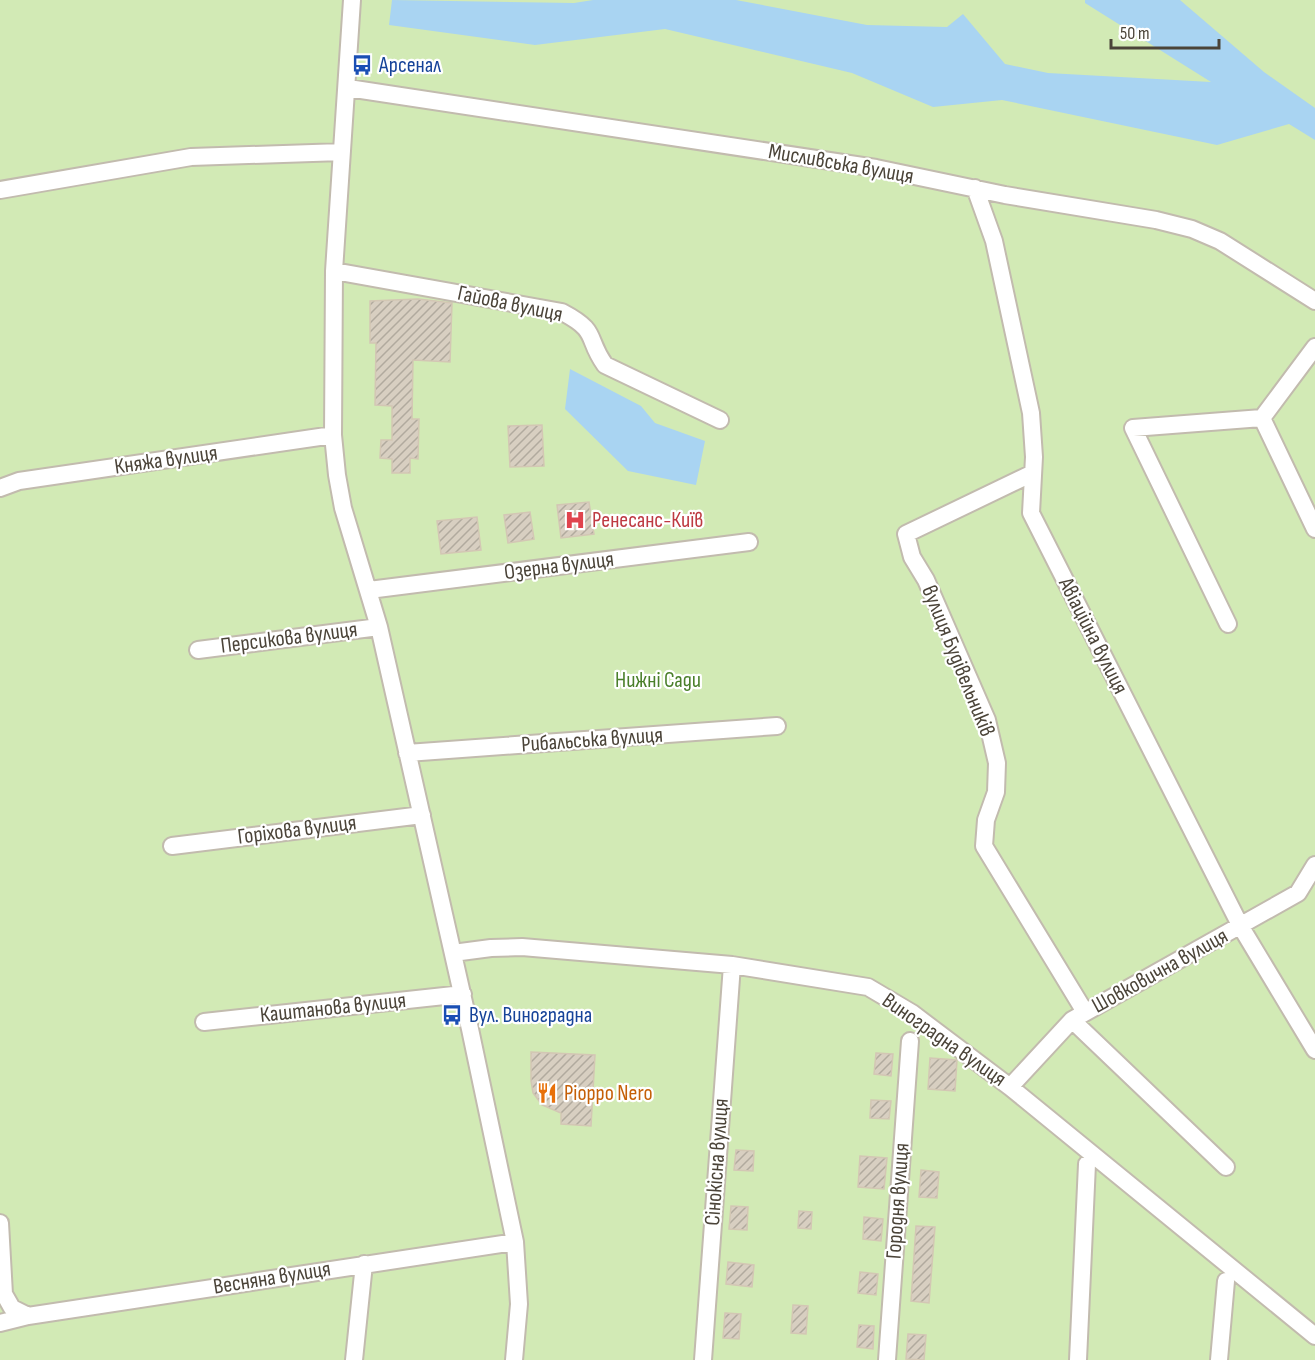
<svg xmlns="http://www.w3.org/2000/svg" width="1315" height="1360" viewBox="0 0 1315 1360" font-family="'Sofia Sans Condensed',sans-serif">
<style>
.garden{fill:#d2eab5}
.water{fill:#a9d4f2}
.building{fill:url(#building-hatch);stroke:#d3c7b4;stroke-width:1.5}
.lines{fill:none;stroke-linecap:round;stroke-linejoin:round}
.minor-casing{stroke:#c2bbae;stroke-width:20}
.minor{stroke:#fff;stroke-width:16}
.labels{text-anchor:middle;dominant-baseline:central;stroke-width:4.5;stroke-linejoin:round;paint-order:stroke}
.transit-label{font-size:22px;fill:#164399;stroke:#fff;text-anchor:start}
.street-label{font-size:22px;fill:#4b4439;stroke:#fff}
.health-label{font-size:22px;fill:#be3a42;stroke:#fff;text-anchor:start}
.park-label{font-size:22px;fill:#4a7f2a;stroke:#fff}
.food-label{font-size:22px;fill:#c56008;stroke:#fff;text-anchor:start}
</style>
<defs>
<pattern id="building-hatch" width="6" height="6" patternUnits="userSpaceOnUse" patternTransform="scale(1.5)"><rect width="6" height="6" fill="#d8cfc1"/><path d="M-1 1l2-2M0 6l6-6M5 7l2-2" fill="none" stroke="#b1aa9e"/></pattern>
</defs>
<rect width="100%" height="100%" fill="#f6f3ec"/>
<!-- garden -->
<path class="garden" d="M0,0h1315v1360h-1315z"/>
<!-- water -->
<path class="water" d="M392,0l182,3 19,-3h143l131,25 80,2 16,-13 42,50 43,9 163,9 -126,-79v-3h95l84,72 51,36v32l-26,-16 -72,21 -215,-45 -69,7 -81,-34 -187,-44 -130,16 -146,-20z
M570,369l71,37 14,17 50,18 -9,44 -68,-14 -63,-62z"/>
<!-- building -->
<path class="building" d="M418,299l34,4 -2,59 -37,-2 -1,59h7l-1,40 -8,-1v15h-18v-14l-12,-1 1,-18h11v-34l-17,-1 1,-62h-6v-42z
M542,425l2,41 -34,1 -2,-41z
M589,502l5,32 -33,4 -4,-33z
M530,512l4,27 -26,4 -4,-28z
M477,517l4,33 -40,4 -4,-33z
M531,1052l64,3 -4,71 -30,-2v-11l-19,-8 -9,-12 -2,-12z
M876,1053l17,1 -2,22 -17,-2z
M930,1058l27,2 -2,31 -27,-2z
M871,1100l20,1 -2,18 -19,-1z
M736,1150l18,1 -1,20 -19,-1z
M860,1156l27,2 -3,31 -26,-2z
M921,1170l18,2 -2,26 -18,-1z
M731,1206l17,1 -1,23 -18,-1z
M799,1211l13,1 -1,17 -13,-1z
M864,1217l19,2 -2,22 -18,-2z
M916,1226l19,1 -6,76 -18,-2z
M728,1262l26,3 -2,22 -26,-3z
M860,1272l18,2 -2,21 -18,-2z
M793,1305l15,1 -2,28 -15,-1z
M725,1313l16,1 -2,25 -16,-1z
M859,1325l15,1 -1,23 -16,-2z
M908,1334l18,1 -2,25 -18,-1z"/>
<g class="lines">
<!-- minor casing -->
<g class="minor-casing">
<path id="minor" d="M352,0l-18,271 -1,164 4,40 6,33 36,119 91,402 45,213 4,62 -5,56
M348,88l528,80 129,27 151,25 36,9 28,12 95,60
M975,188l19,53 37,172 3,44 -3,56 210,414 74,123
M0,190l191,-33 151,-5
M334,271l228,41c38,20 23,25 43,53l115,55
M1315,347l-53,71 53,111
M1033,473l-127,61 6,23 14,23 61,140 10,43 -1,29 -10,28 -2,26 101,166
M0,488l19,-7 314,-46
M369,590l380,-48
M1228,624l-95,-196 129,-10
M198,650l181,-23
M407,753l370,-27
M172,846l250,-31
M453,953l38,-5 31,-1 210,18 136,22 44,26 98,74 305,249
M1072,1020l154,147
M204,1022l259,-28
M1010,1087l62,-67 226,-127 17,-28
M0,1223l4,71 8,14 16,8
M0,1323l28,-7 487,-74
M354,1360l10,-96
M703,1360l29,-395
M887,1360l23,-319
M1078,1360l9,-196
M1219,1360l7,-79"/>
</g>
<!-- minor -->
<use href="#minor" class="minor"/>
</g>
<!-- icons -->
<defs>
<g id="bus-bare" transform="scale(1.62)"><path d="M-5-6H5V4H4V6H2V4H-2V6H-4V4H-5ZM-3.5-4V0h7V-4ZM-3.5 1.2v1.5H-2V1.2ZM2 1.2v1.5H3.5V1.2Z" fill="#1a4fb4" stroke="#fff" stroke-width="2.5" paint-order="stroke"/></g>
<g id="hospital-bare" transform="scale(1.62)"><path d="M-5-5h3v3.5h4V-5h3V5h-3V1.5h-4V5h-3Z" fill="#e0444e" stroke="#fff" stroke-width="2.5" paint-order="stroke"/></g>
<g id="restaurant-bare" transform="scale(1.62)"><path d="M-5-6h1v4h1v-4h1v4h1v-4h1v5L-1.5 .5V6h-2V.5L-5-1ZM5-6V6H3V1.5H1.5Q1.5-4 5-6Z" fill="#e8710a" stroke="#fff" stroke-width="2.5" paint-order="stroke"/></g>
</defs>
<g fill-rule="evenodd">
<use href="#bus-bare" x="362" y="65"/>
<use href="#hospital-bare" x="575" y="520"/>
<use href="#bus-bare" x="452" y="1015"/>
<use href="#restaurant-bare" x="547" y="1093"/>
</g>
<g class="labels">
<!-- transit labels -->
<g class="transit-label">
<text x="379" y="65">Арсенал</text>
<text x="469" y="1015">Вул. Виноградна</text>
</g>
<!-- street labels -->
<g class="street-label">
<text transform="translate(841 164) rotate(10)">Мисливська вулиця</text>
<text transform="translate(510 304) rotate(12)">Гайова вулиця</text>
<text transform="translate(166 460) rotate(-8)">Княжа вулиця</text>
<text transform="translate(559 566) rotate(-7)">Озерна вулиця</text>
<text transform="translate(1093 636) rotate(63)">Авіаційна вулиця</text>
<text transform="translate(289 638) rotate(-7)">Персикова вулиця</text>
<text transform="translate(958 661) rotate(68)">вулиця Будівельників</text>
<text transform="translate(592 740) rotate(-4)">Рибальська вулиця</text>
<text transform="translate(297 830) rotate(-7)">Горіхова вулиця</text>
<text transform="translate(1160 971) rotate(-29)">Шовковична вулиця</text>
<text transform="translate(333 1008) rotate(-6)">Каштанова вулиця</text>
<text transform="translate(944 1040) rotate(35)">Виноградна вулиця</text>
<text transform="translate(717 1162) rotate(-86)">Сінокісна вулиця</text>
<text transform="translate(898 1201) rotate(-86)">Городня вулиця</text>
<text transform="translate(272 1278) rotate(-9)">Весняна вулиця</text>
</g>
<!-- health labels -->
<g class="health-label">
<text x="592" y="520">Ренесанс-Київ</text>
</g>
<!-- park labels -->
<g class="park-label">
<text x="658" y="680">Нижні Сади</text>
</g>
<!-- food labels -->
<g class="food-label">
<text x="564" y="1093">Pioppo Nero</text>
</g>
</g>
<!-- scale -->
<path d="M1111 39v9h108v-9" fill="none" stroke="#4b4439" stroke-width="3"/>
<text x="1120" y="39" font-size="18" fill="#4b4439" stroke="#ffffff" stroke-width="4.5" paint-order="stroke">50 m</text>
</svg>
